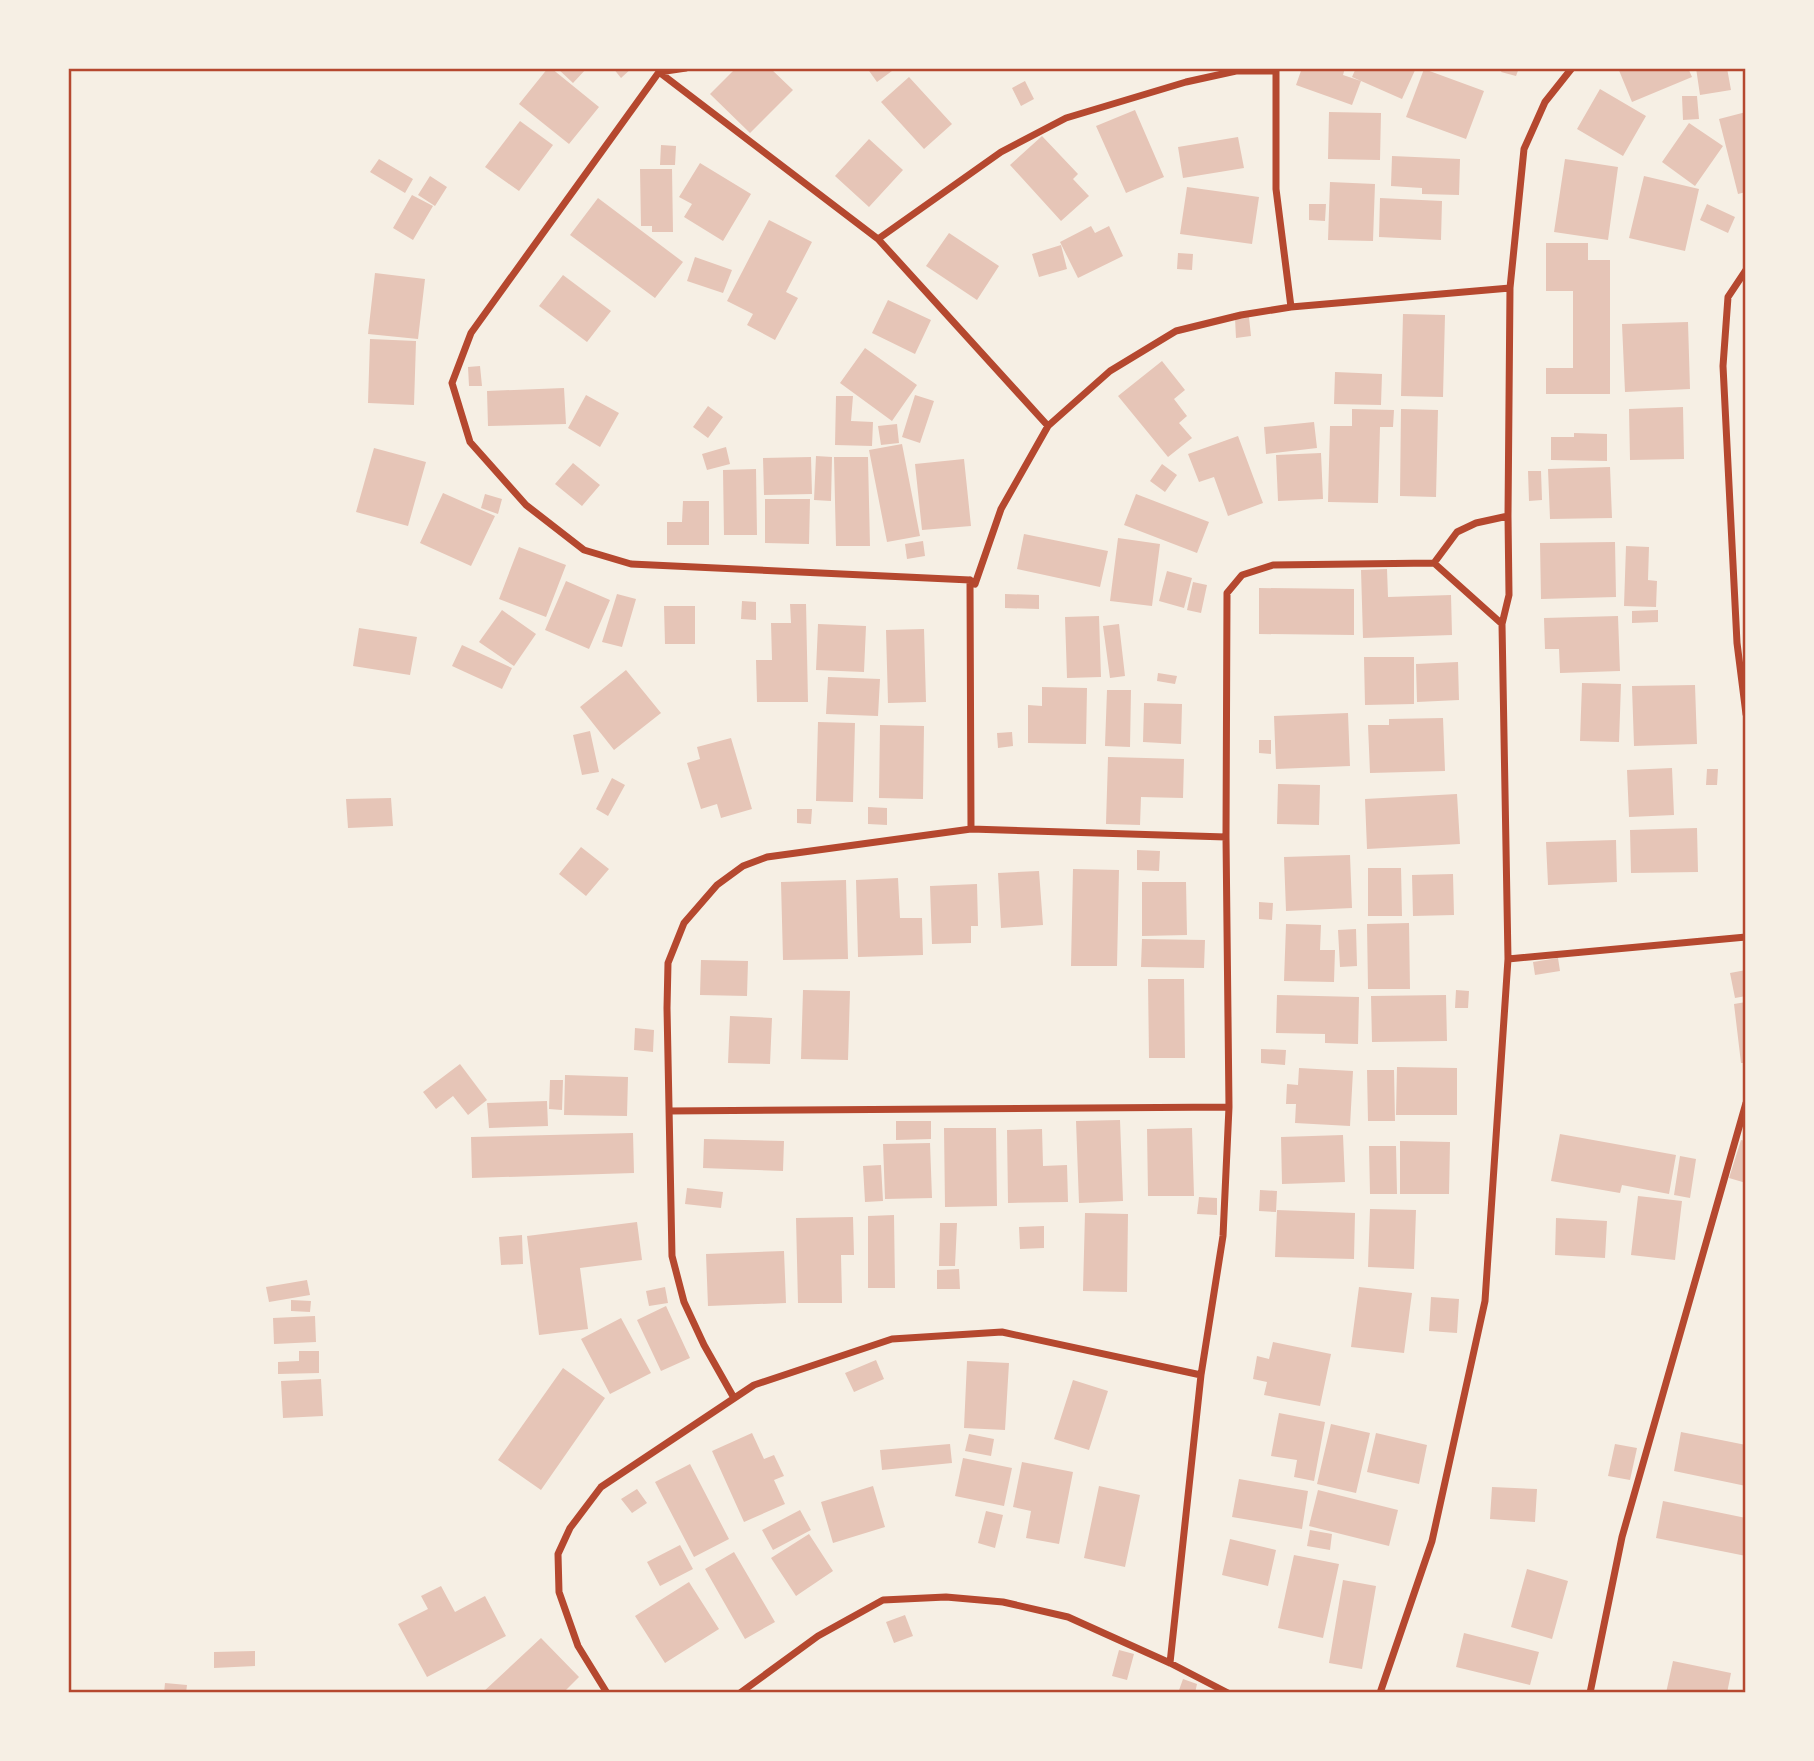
<svg xmlns="http://www.w3.org/2000/svg" width="1814" height="1761" viewBox="0 0 1814 1761" font-family="'IBM Plex Sans',sans-serif">
<style>
.building{fill:#e6c5b7}
.lines{fill:none;stroke-linecap:round;stroke-linejoin:round}
.minor{stroke:#b5482f;stroke-width:7}
.neatline{fill:none;stroke:#b5482f;stroke-width:2.5}
</style>
<rect width="100%" height="100%" fill="#f6efe4"/>
<!-- building -->
<path class="building" d="M548,68h3l48,39 -30,37 -50,-40z
M557,68h30l-14,15z
M613,68h19l-11,10z
M736,68h34l23,22 -43,43 -40,-39z
M867,68h29l-19,14z
M1302,68h43l-2,7 18,6 -9,24 -56,-20z
M1356,68h60l-14,31 -50,-22z
M1503,68h16l-3,8 -15,-4z
M1618,68h70l4,9 -60,25z
M1696,68h31l4,22 -31,5z
M1424,69l60,22 -18,48 -60,-22z
M909,77l43,47 -28,25 -43,-47z
M1025,81l9,18 -13,7 -9,-18z
M1600,89l46,27 -23,40 -46,-27z
M1682,96h15l2,23 -16,1z
M1135,110l29,67 -38,16 -30,-67z
M1329,112l52,1 -1,47 -52,-1z
M1746,112v80l-8,2 -19,-75z
M520,121l33,24 -34,46 -34,-24z
M1689,123l34,23 -28,40 -33,-24z
M1042,136l36,38 -5,5 16,17 -28,25 -51,-56z
M1238,137l6,31 -61,10 -5,-31z
M869,139l34,31 -34,37 -34,-31z
M661,145l15,1 -1,19h-15z
M1392,156l68,3 -1,36 -37,-1v-6l-31,-2z
M379,159l34,20 -8,14 -35,-21z
M1565,159l53,8 -10,73 -54,-8z
M700,163l51,31 -28,47 -39,-24 8,-13 -13,-7z
M640,169h32l1,63h-21v-6h-11z
M430,176l17,11 -12,19 -17,-11z
M1644,176l55,13 -14,62 -56,-13z
M1330,182l45,2 -2,57 -45,-1z
M1187,187l72,10 -7,47 -72,-10z
M412,195l21,11 -20,34 -20,-12z
M598,198l85,64 -28,36 -85,-63z
M1380,198l62,3 -1,39 -62,-3z
M1309,204h17l-1,17 -16,-1z
M1707,204l28,13 -7,16 -28,-13z
M769,220l43,22 -26,50 12,6 -23,42 -28,-15 6,-11 -26,-13z
M1091,226l4,7 14,-7 14,30 -45,22 -18,-36z
M949,233l50,33 -22,34 -51,-34z
M1546,243h42v17h22v134h-64v-26h27v-77h-27z
M1061,245l6,24 -28,8 -7,-23z
M1178,253l15,1 -1,16 -15,-1z
M695,257l37,13 -9,23 -36,-12z
M375,273l50,6 -7,60 -50,-5z
M563,275l48,36 -24,31 -48,-36z
M888,300l43,20 -16,34 -43,-21z
M1403,314l42,1 -2,82 -42,-1z
M1249,317l2,19 -15,2 -1,-20z
M1688,322l2,67 -65,3 -3,-68z
M370,339l46,2 -2,64 -46,-2z
M865,348l52,37 -25,36 -52,-38z
M1162,361l23,29 -11,9 13,17 -8,7 13,15 -24,19 -50,-61z
M480,366l2,20h-13l-1,-19z
M1335,372l47,2 -1,31 -47,-1z
M564,388l2,36 -78,2 -1,-35z
M586,395l33,18 -19,34 -32,-19z
M915,395l19,6 -14,42 -18,-6z
M836,396h17l-2,25 22,1 -1,24 -37,-1z
M708,406l15,11 -15,21 -15,-11z
M1683,407l1,52 -54,1 -1,-51z
M1352,409l42,1 -1,17h-13l-2,76 -50,-1 2,-76h22z
M1401,409l37,1 -2,87 -36,-1z
M1314,422l3,26 -51,6 -2,-27z
M897,424l2,19 -18,2 -3,-19z
M1574,433l33,1v27l-56,-1v-23h23z
M1238,436l25,67 -35,13 -14,-39 -15,5 -11,-28z
M902,444l18,92 -33,6 -18,-92z
M726,447l4,17 -23,6 -5,-16z
M374,448l52,14 -18,64 -52,-14z
M1321,453l2,46 -45,2 -2,-46z
M816,456l16,1 -1,44 -17,-1z
M811,457l1,37 -48,1 -1,-37z
M834,457h34l2,89h-34z
M964,459l7,67 -49,4 -7,-66z
M573,463l27,22 -18,21 -27,-22z
M1162,464l15,11 -12,17 -15,-11z
M1610,467l2,51 -62,1 -2,-50z
M756,469l1,66h-33l-1,-65z
M1528,471h13l1,29 -13,1z
M443,493l52,23 -24,50 -51,-23z
M485,494l17,5 -4,15 -17,-6z
M1136,494l73,28 -12,31 -73,-28z
M765,499h45l-1,45 -44,-1z
M683,501h26v44h-42v-23h15z
M1024,534l84,17 -8,36 -83,-18z
M1118,538l42,6 -8,62 -42,-5z
M923,541l2,15 -18,3 -2,-15z
M1615,542l1,55 -75,2 -1,-56z
M1626,546l23,1 -1,33 9,1 -1,26 -32,-1z
M519,547l47,18 -20,52 -47,-18z
M1387,569l1,28 63,-2 1,40 -89,3 -2,-68z
M1167,571l25,7 -8,30 -25,-7z
M566,581l44,19 -21,49 -44,-19z
M1193,582l14,3 -6,28 -14,-3z
M1259,588l95,1v46l-95,-1z
M617,594l19,5 -14,48 -20,-5z
M1005,594l34,1v14l-34,-1z
M742,601l14,1v18l-15,-1z
M790,604h16l2,98h-51l-1,-42h16l-1,-37h20z
M664,606h31v38h-30z
M502,610l34,24 -22,32 -35,-24z
M1658,610v12l-26,1v-12z
M1099,616l2,61 -34,1 -2,-61z
M1618,616l2,55 -60,2 -1,-24h-14l-1,-31z
M818,624l48,2 -2,46 -48,-2z
M1119,624l6,52 -15,2 -7,-52z
M359,628l58,9 -7,38 -57,-9z
M924,629l2,73 -38,1 -2,-73z
M462,645l50,23 -10,21 -50,-23z
M1364,657h50v47l-49,1z
M1458,662l1,38 -42,2 -1,-38z
M626,670l35,43 -47,37 -34,-43z
M1158,673l19,3 -2,8 -18,-3z
M828,677l52,2 -2,37 -52,-2z
M1582,683l39,1 -2,58 -39,-1z
M1695,685l2,59 -63,2 -2,-60z
M1042,687l45,1 -1,56 -58,-1v-38l14,1z
M1107,690h24l-1,57 -25,-1z
M1144,703l38,1 -1,40 -38,-2z
M1348,713l2,53 -74,3 -2,-53z
M1443,718l2,53 -75,2 -2,-48h21v-6z
M818,722l37,1 -2,79 -37,-1z
M880,725l44,1 -1,73 -44,-1z
M590,731l9,41 -17,3 -9,-40z
M1012,732l1,14 -15,2 -1,-15z
M731,738l21,71 -31,9 -4,-14 -16,5 -14,-46 13,-4 -3,-12z
M1259,740h12v14l-12,-1z
M1108,757l76,2 -1,39 -42,-1 -1,28 -34,-1z
M1672,768l2,47 -45,2 -2,-47z
M1707,769h11l-1,16h-11z
M612,778l13,7 -17,31 -12,-7z
M1278,784l42,1 -1,40 -42,-1z
M1457,794l3,50 -93,5 -2,-50z
M391,798l2,28 -45,2 -2,-29z
M868,807l19,1v17l-19,-1z
M797,809h15l-1,15 -14,-1z
M1697,828l1,44 -67,1 -1,-43z
M1616,840l1,42 -69,3 -2,-43z
M581,847l28,22 -23,27 -27,-22z
M1137,850l23,1 -1,20 -22,-1z
M1350,855l2,53 -66,3 -2,-54z
M1368,868h33l1,48h-34z
M1073,869l46,1 -2,96h-46z
M1039,871l4,54 -42,3 -3,-55z
M1453,874l1,41 -41,1 -1,-41z
M898,878l2,40h22l1,37 -65,2 -2,-77z
M846,880l2,79 -65,1 -2,-78z
M1142,882h44l1,53 -45,1z
M977,884l1,42h-7v17l-39,1 -2,-58z
M1259,902l14,1 -1,17 -13,-1z
M1409,923l1,66h-42l-1,-65z
M1286,924l35,1 -1,25h15l-1,32 -50,-1z
M1356,929l1,37 -17,1 -2,-37z
M1142,939l63,1 -1,28 -63,-1z
M1558,958l2,13 -25,4 -2,-13z
M701,960l47,1 -1,35 -47,-1z
M1746,970v26l-11,2 -5,-25z
M1148,979h36l1,79h-36z
M803,990l47,1 -2,69 -47,-1z
M1456,990l13,1 -1,17h-13z
M1277,995l82,2 -1,47 -33,-1v-9l-49,-1z
M1446,995l1,46 -75,1 -1,-46z
M1746,1002v61h-5l-7,-59z
M730,1016l42,2 -2,46 -42,-1z
M635,1028l19,2 -1,22 -19,-2z
M1261,1049l25,1 -1,15 -24,-2z
M460,1064l27,36 -19,15 -15,-19 -17,13 -13,-17z
M1397,1067l60,1v47h-61z
M1299,1068l54,3 -3,55 -55,-3 1,-19h-10l1,-20 11,1z
M1367,1070h27l1,51h-27z
M565,1075l63,2 -1,39 -63,-1z
M550,1080h13l-1,30 -13,-1z
M547,1101l1,25 -59,2 -2,-25z
M1120,1120l3,81 -44,2 -3,-82z
M896,1121h35v18l-35,1z
M944,1128h52l1,78 -52,1z
M1192,1128l2,68h-46l-1,-67z
M1042,1129l1,37 24,-1 1,37 -60,1 -1,-73z
M633,1133l1,40 -162,5 -1,-41z
M1560,1134l116,21 -7,39 -47,-9 -2,8 -69,-12z
M1343,1135l2,47 -63,2 -1,-47z
M704,1139l80,2 -1,30 -80,-3z
M1741,1140l5,1v42l-17,-5z
M1400,1141l50,1 -1,52h-49z
M930,1143l2,55 -47,1 -2,-55z
M1369,1146h27l1,48h-27z
M1680,1156l16,3 -6,39 -16,-3z
M881,1165l2,36 -18,1 -2,-36z
M687,1188l36,4 -2,16 -36,-4z
M1260,1190l17,1 -1,21 -17,-1z
M1638,1196l44,5 -7,59 -44,-5z
M1199,1197l18,1v17l-20,-1z
M1370,1209l46,1 -2,59 -46,-2z
M1277,1210l78,3 -1,46 -79,-2z
M1085,1213l43,1 -1,78 -44,-1z
M894,1215l1,73h-27v-72z
M853,1217l1,38h-13l1,48h-44l-2,-85z
M1556,1218l51,3 -2,37 -50,-3z
M637,1222l5,38 -62,8 8,61 -49,6 -12,-99z
M940,1223h17l-2,43h-16z
M1044,1226v22l-24,1 -1,-22z
M522,1235l1,29 -22,1 -2,-28z
M784,1251l2,52 -78,3 -2,-52z
M959,1269l1,20h-23v-19z
M307,1280l3,15 -41,7 -3,-15z
M665,1287l3,16 -19,3 -3,-15z
M1359,1287l53,6 -8,60 -53,-6z
M1431,1297l28,2 -2,34 -28,-2z
M291,1300l20,1 -1,11 -19,-1z
M666,1306l24,52 -29,13 -24,-51z
M315,1316l1,26 -42,2 -1,-26z
M621,1318l30,55 -41,21 -29,-55z
M1273,1342l58,12 -11,52 -56,-11 3,-13 -14,-3 4,-23 12,3z
M299,1351h20v22l-41,1v-12l21,-1z
M876,1360l8,19 -30,13 -9,-19z
M967,1361l42,2 -4,67 -41,-2z
M563,1368l42,30 -64,92 -43,-30z
M321,1379l2,37 -40,2 -2,-37z
M1073,1380l35,11 -19,59 -35,-11z
M1279,1413l46,9 -11,59 -20,-4 3,-17 -26,-4z
M1331,1424l39,9 -14,60 -39,-9z
M1681,1432l65,13v41l-72,-15z
M752,1433l12,26 10,-4 10,21 -10,4 11,24 -41,18 -32,-71z
M1376,1433l51,12 -8,39 -52,-12z
M969,1434l25,5 -3,17 -26,-5z
M950,1444l2,19 -70,7 -2,-20z
M1615,1444l22,4 -7,32 -22,-4z
M963,1458l49,10 -8,38 -49,-10z
M1022,1462l51,10 -14,72 -33,-6 5,-27 -18,-4z
M690,1464l39,75 -35,18 -39,-75z
M1239,1479l69,12 -6,38 -70,-12z
M873,1486l12,41 -52,16 -12,-41z
M1099,1486l41,9 -15,72 -41,-9z
M1492,1487l45,2 -2,33 -45,-3z
M637,1489l10,14 -15,10 -11,-14z
M1318,1490l80,20 -9,36 -80,-20z
M1663,1501l83,17v38l-90,-18z
M800,1510l11,20 -38,20 -11,-20z
M986,1511l17,4 -8,33 -17,-5z
M1310,1530l22,4 -2,16 -23,-4z
M809,1534l24,37 -37,25 -25,-38z
M1230,1539l46,11 -8,36 -46,-11z
M680,1545l13,24 -33,17 -13,-24z
M734,1552l41,70 -30,17 -40,-70z
M1294,1555l45,9 -16,74 -45,-10z
M1527,1569l41,12 -16,58 -41,-12z
M1343,1580l33,6 -14,83 -33,-6z
M689,1582l30,47 -54,34 -30,-47z
M441,1586l14,26 30,-16 21,40 -79,41 -29,-53 30,-15 -7,-13z
M905,1615l8,21 -19,7 -8,-21z
M1464,1633l75,19 -9,33 -74,-18z
M541,1638l38,39 -16,16h-81z
M1119,1650l15,4 -7,26 -15,-4z
M255,1651v15l-41,2v-16z
M1673,1661l58,12 -4,20h-61z
M1183,1679l14,5 -2,9h-17z
M165,1683l22,2 -1,8h-22z"/>
<g class="lines">
<!-- minor -->
<path class="minor" d="M686,68l-27,4 -188,261 -19,50 18,59 56,63 58,45 47,14 339,16 1,249
M1276,69v120l15,118 219,-19 -2,228 -32,7 -19,9 -23,31
M659,72l219,167
M1746,270l-18,27 -5,69 14,277 9,71
M1510,288l14,-139 21,-47 27,-34
M1048,426l62,-55 66,-40 65,-16 50,-8
M970,580l5,4 26,-75 47,-83 -170,-187 123,-87 65,-34 120,-36 50,-11h39
M1502,624l7,-29 -1,-79
M1508,959l238,-22
M669,1111l560,-4
M734,1398l-30,-53 -20,-43 -12,-46 -5,-248 1,-45 16,-40 33,-38 26,-19 24,-9 204,-28 255,8
M1170,1663l31,-288 22,-139 6,-129 -3,-270 1,-244 15,-18 31,-10 161,-2 68,61 6,335 -23,342 -53,240 -52,152
M607,1693l-29,-47 -19,-54 -1,-38 12,-26 31,-41 153,-102 138,-46 110,-7 199,43
M740,1693l78,-57 65,-36 63,-3 57,5 65,15 102,46 58,30
M1590,1693l32,-156 124,-434"/>
</g>
<!-- border -->
<rect width="1814" height="1761" fill="none" stroke="#f6efe4" stroke-width="140"/>
<rect x="70" y="70" width="1674" height="1621" class="neatline"/>
</svg>
